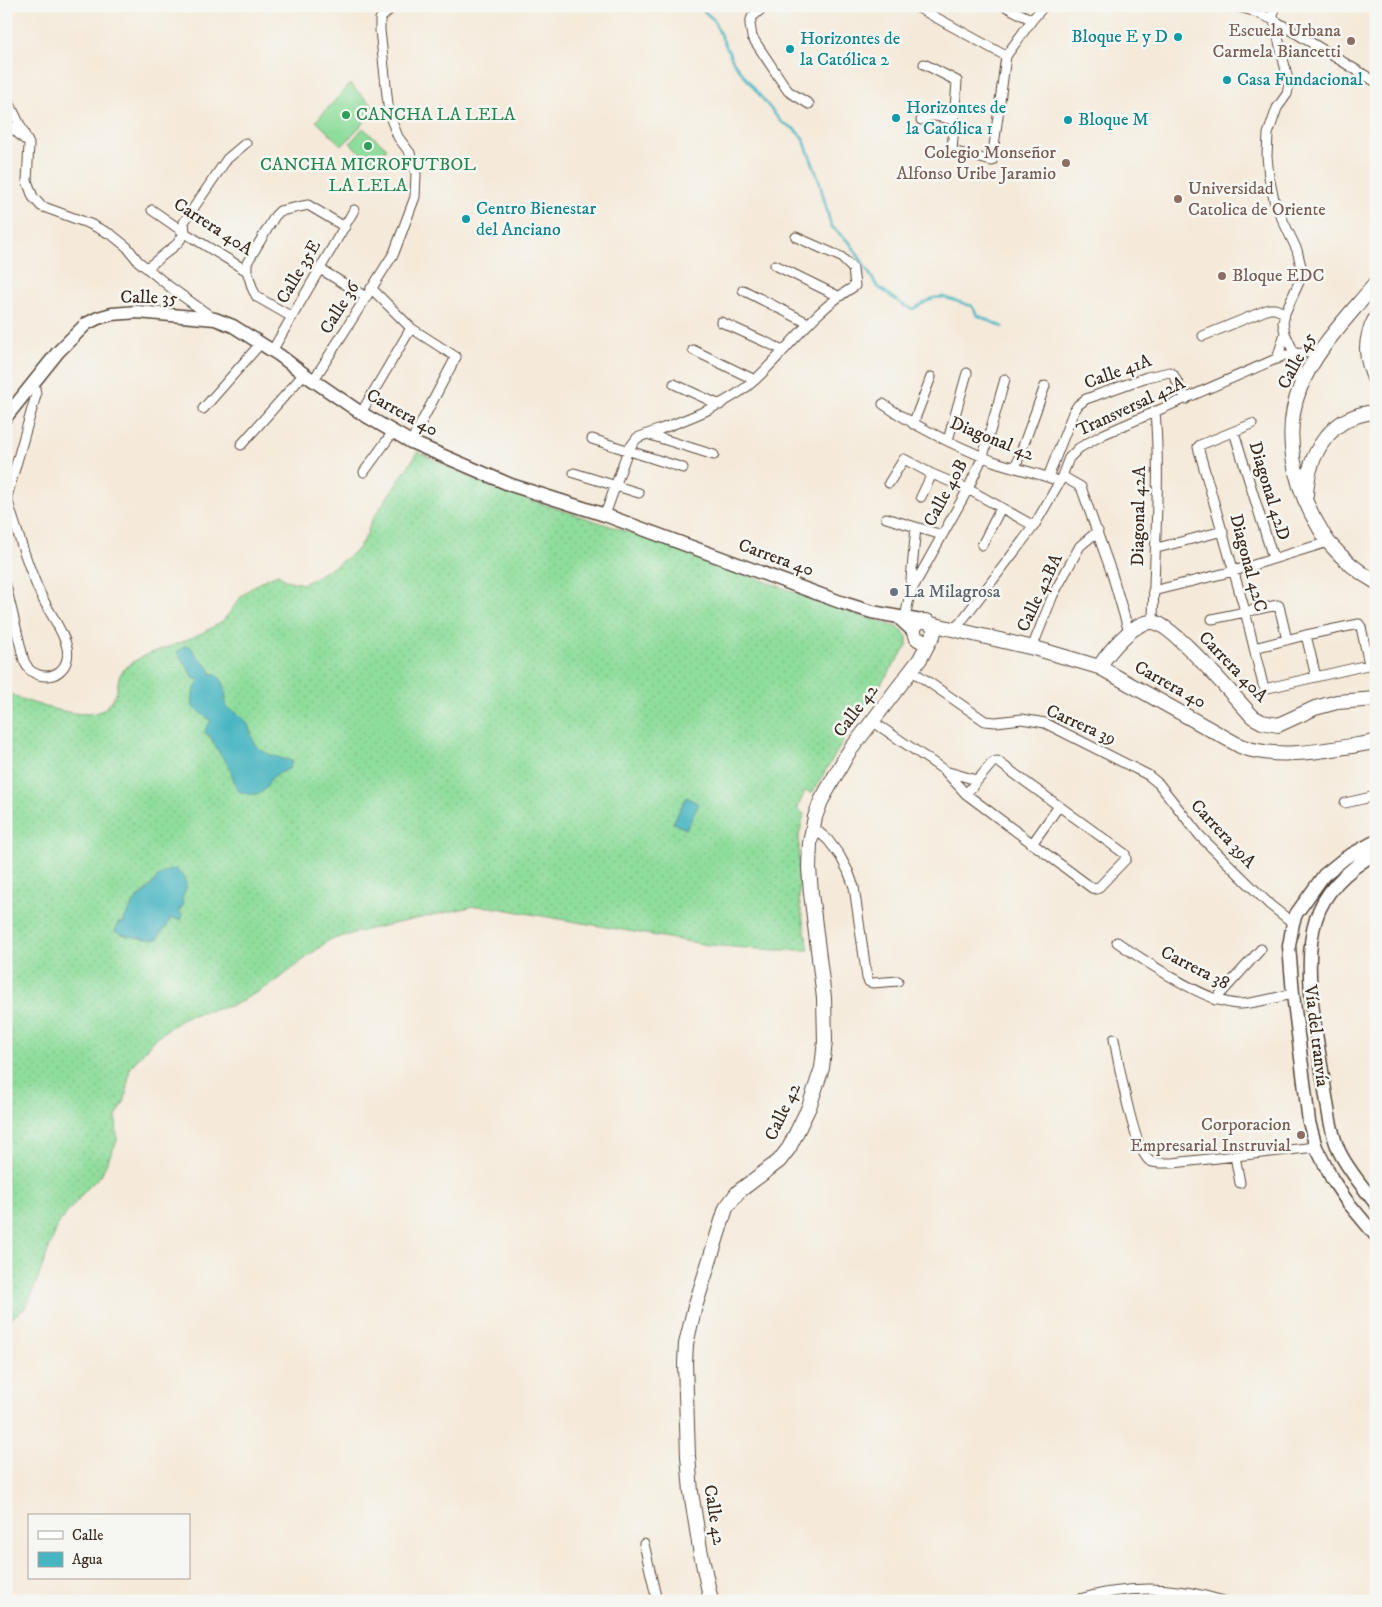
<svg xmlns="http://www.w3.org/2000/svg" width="1382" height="1607" viewBox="0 0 1382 1607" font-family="'IM FELL DW Pica',serif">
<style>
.grass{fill:url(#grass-dots);stroke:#65845d}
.pitch{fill:#8fdd9c;stroke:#65845d}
.water{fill:#48b6c2;stroke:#427070}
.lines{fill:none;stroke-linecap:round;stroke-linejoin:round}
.stream{stroke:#48b6c2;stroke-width:2.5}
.street-casing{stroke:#57473a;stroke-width:11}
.secondary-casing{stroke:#57473a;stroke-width:15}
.primary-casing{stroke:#57473a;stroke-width:16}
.street{stroke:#fff;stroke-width:9}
.secondary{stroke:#fff;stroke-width:12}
.primary{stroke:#fff;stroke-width:14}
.culture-dot{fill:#0f9aa8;stroke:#f6f6f2;stroke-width:2}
.education-dot{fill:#8d6e63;stroke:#f6f6f2;stroke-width:2}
.leisure-dot{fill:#2e9e5b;stroke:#f6f6f2;stroke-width:2}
.worship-dot{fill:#6b7280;stroke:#f6f6f2;stroke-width:2}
.labels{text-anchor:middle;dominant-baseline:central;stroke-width:5;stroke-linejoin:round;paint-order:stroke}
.education-label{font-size:18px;fill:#785e54;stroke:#f6f6f2;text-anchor:end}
.culture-label{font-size:18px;fill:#0d838f;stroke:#f6f6f2;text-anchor:start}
.leisure-label{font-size:18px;fill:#27864d;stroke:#f6f6f2;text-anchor:start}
.street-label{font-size:18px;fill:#3b2a1e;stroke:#f6f6f2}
.worship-label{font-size:18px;fill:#5b616d;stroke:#f6f6f2;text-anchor:start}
</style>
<defs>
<pattern id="grass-dots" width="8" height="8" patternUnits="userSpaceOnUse" patternTransform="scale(1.25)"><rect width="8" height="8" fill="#8fdd9c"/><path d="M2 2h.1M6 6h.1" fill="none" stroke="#7cbe86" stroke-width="1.8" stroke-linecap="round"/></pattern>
</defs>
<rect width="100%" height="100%" fill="#f6f6f2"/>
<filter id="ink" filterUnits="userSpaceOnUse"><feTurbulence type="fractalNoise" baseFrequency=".02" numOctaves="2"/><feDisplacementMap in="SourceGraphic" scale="10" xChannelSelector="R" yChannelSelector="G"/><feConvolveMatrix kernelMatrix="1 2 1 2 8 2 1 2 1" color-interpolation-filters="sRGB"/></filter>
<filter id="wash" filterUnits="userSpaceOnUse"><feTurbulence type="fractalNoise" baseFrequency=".0096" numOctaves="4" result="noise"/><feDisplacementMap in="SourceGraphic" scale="20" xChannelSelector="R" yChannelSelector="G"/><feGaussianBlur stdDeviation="1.12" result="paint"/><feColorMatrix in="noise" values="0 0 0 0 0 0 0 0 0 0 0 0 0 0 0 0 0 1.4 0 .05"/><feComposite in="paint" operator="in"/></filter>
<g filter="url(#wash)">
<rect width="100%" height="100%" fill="#f5eada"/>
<!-- grass -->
<path class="grass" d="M418,452l63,31 53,18 113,37 202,74 51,16 7,9v9l-47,68 -48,79 -7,-2 -8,18 7,5 -5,21v65l10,50h-36l-65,-5 -217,-38 -16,-1 -105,23 -41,11 -54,42 -41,23 -47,11 -31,21 -26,31 -5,32 -9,17 1,24 -16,34 -17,17 -26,32 -27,73 -7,12 -18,12v-629c19,10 76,29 95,19 5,-3 10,-9 13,-14 7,-12 -1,-20 16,-33 15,-11 34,-15 52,-22 12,-5 26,-11 37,-19 9,-5 15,-18 22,-26 8,-9 26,-20 38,-23l6,6 18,4 32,-18 21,-15 10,-15 6,-16z"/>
<!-- pitch -->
<path class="pitch" d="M350,84l26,25 -34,37 -26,-25z
M363,128l24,20 -14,16 -23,-21z"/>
<!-- water -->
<path class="water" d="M185,646h5c3,3 5,8 8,11 6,6 11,8 13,17h5c12,12 9,17 10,33 9,4 19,11 23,20 3,8 3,16 10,21 9,8 22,10 33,13l-3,8c-5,2 -11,4 -15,7 -4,2 -5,6 -7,10 -7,12 -20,9 -30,4l-8,-24 -13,-18 -6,-12 -5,-3 1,-5 5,-7 -18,-14c-2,-11 1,-18 7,-27l-7,-2 -1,-4 -15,-22z
M686,797l13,7 -13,25 -13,-6z
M176,869c12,13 12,14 6,31l2,5 -4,4 -1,4 4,3 -2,4 -10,-2 -5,10 -5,4 -3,7c-8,1 -37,-3 -43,-8l3,-9 6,1v-4l13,-21 6,-3 15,-18 11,-7z"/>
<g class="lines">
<!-- stream -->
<path class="stream" d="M698,6l15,13 21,44 47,59 12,6 10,10 16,42 12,46 20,18 26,42 26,19 10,4 20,-11 10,-1 29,9 5,9 26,12"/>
</g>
</g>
<g filter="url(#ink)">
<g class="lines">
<!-- street casing -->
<g class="street-casing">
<path id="street" d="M765,6l-13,11 -2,7 2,13 36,54 21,13
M915,6l91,50
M1005,6l27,14
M1234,6l16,4 24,10 102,62
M1274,6l-1,10 16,68 -2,10 -10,14 -9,26 -1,22 2,21 6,27 22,46 4,16 -1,14 -15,33 -2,10 2,10 9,20 6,34
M924,64l33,17 -5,70 40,10 14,-105 26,-36 12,-14
M6,96l23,48 -2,37 6,16 8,9 49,18 22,11 15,12 11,14 32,26 43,31
M921,120c9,-8 23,-2 33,0
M6,122l18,17
M152,210l33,23 62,38 6,19 4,7 35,20
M775,265l63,31
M147,268l30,-24 8,-11 -1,-11 43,-63 19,-16
M320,269l46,28
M247,271v-8l28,-47 5,-5 28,-6 37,22
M371,288l40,40 45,29 -45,85
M743,290l65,33
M721,322l62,28
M1203,336l66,-27h6l10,4
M693,350l62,30
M272,351l82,-141
M1277,359l8,-26
M313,381l81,-128 21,-56 1,-23 -6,-21 -12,-16 -9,-23 -9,-84v-11l13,-13
M674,384l46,21
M883,404c33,23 73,42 110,57 20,7 40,11 60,18
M203,409l58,-66
M361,413l50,-85
M913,424l18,-47
M1252,424l-52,21 -2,2 47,164 18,74 2,3h3l108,-25
M1234,432l39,126
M647,434l67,21
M592,439l91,29
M948,440l19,-67
M241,445l63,-71
M1015,468l30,-82
M364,472l29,-40
M574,473l65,20
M1062,476l19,11 31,87 17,58
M1048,477l25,-64 5,-8 8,-6 61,-22 23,-5 3,2 13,25
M889,483l15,-24 28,15 36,15 66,37
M921,497l11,-23
M6,500l30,-105 -2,-15
M605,515l23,-65 9,-12c38,-15 88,-30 119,-59 34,-32 57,-68 99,-93l-2,-17 -12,-12 -45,-20
M886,518l56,17
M982,545l19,-37
M1157,548l66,-17
M6,586l18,75c2,3 4,8 7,10 20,14 43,-3 35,-27 -4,-15 -19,-35 -26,-51 -14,-30 -23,-63 -33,-94
M910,590l6,-63
M1153,591l81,-20 94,-29
M905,618l5,-25 58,-104 15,-33 22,-77
M1212,619l66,-14 1,1 8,34
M1153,622c1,-70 8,-140 2,-211
M953,629l7,-6 74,-97 26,-45 9,-23 10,-10 25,-14 181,-79 35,-4
M1306,635l10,42
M1032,648l21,-53 27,-49 18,-15
M1254,648l52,-13 53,-11 2,3 8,37
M911,670l74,51 11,1 26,-3 23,4 103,52 11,9 41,52 70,69 23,18
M872,721l72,49 22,24 126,94 5,1 29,-30 -1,-5 -128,-93 -5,2 -26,31
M945,771l31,9
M1345,803l31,-7
M813,827l15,13 12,16 8,15 6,16 13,91 2,4 4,1 25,-2
M1032,844l27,-38
M1117,942c26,18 93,63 123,62 17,-1 36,-7 53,-10
M1215,1000l46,-51
M1114,1039c4,21 20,113 36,122 6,3 16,2 23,2l143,-16
M1235,1156l5,27
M644,1544l13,57
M1072,1601c54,-16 99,-16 152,0"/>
</g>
<!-- secondary casing -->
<g class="secondary-casing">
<path id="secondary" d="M6,417l52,-65 28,-28 12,-6 14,-4 26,-2 77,7 18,7 46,29 25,19 57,39 50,29 100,43 94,30 238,88 29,9 49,9
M898,617l15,14
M1376,841l-31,17 -21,17 -28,39 -3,9 -4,23 4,48 16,128 7,25 16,32 14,21 30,36
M1376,853c-26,15 -51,36 -60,66 -15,45 1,118 8,165 4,23 6,46 15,67 9,19 24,36 37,53"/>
</g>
<!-- primary casing -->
<g class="primary-casing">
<path id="primary" d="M1376,283c-27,33 -60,65 -76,105 -18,45 -6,98 19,139 3,5 6,11 10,16 13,15 29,29 47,39
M1376,317c-13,24 -11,41 0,66
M1306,495c2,-41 24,-80 70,-83
M914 631a10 10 0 1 1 20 0a10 10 0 1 1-20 0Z
M931,624l107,25 61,18 141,79c39,16 95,2 136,-4
M1099,667c10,-15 34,-46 54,-45 20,2 84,78 100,95l9,5 16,3 37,-17 22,-6 39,-3
M711,1601l-11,-52 -9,-57 -3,-36 -3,-93 1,-19 8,-34 32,-102 12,-16 41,-31 10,-13 20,-41 13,-39 3,-27 -1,-43 -13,-105 -2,-25 1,-25 5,-26 6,-16 27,-48 72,-94 11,-21"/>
</g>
<!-- street -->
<use href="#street" class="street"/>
<!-- secondary -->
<use href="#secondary" class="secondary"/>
<!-- primary -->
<use href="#primary" class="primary"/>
</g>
</g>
<!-- markers -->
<g class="culture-dot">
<circle cx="1178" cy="37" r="5"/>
<circle cx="790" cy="49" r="5"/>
<circle cx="1227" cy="80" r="5"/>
<circle cx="896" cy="118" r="5"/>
<circle cx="1068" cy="120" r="5"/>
<circle cx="466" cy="219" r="5"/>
</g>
<g class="education-dot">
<circle cx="1351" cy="41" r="5"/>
<circle cx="1066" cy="163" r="5"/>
<circle cx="1178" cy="199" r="5"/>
<circle cx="1222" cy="276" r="5"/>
<circle cx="1301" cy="1135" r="5"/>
</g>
<g class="leisure-dot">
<circle cx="346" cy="115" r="5"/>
<circle cx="368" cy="146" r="5"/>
</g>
<circle class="worship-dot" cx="894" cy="592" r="5"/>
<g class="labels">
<!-- education labels -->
<g class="education-label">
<text x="1341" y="31">Escuela Urbana<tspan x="1341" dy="21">Carmela Biancetti</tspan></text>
<text x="1056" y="153">Colegio Monseñor<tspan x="1056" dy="21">Alfonso Uribe Jaramio</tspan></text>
<text x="1188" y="189" text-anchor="start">Universidad<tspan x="1188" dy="21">Catolica de Oriente</tspan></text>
<text x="1232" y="276" text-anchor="start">Bloque EDC</text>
<text x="1291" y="1125">Corporacion<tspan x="1291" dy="21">Empresarial Instruvial</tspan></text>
</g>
<!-- culture labels -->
<g class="culture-label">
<text x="1168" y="37" text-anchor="end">Bloque E y D</text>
<text x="800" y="39">Horizontes de<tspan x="800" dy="21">la Católica 2</tspan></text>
<text x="1237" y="80">Casa Fundacional</text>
<text x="906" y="108">Horizontes de<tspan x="906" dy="21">la Católica 1</tspan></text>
<text x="1078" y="120">Bloque M</text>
<text x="476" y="209">Centro Bienestar<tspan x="476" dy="21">del Anciano</tspan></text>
</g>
<!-- leisure labels -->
<g class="leisure-label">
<text x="356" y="115">CANCHA LA LELA</text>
<text x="368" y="165" text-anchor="middle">CANCHA MICROFUTBOL<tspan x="368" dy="21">LA LELA</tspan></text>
</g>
<!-- street labels -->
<g class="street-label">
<text transform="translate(213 227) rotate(33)">Carrera 40A</text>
<text transform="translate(299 272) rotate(-60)">Calle 35E</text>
<text transform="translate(149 298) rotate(1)">Calle 35</text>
<text transform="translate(340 308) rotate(-58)">Calle 36</text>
<text transform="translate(1297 361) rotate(-62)">Calle 45</text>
<text transform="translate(1118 372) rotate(-20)">Calle 41A</text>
<text transform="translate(1131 407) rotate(-25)">Transversal 42A</text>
<text transform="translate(402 413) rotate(29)">Carrera 40</text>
<text transform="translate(992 439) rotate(22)">Diagonal 42</text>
<text transform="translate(1269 491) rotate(73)">Diagonal 42D</text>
<text transform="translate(946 493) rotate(-62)">Calle 40B</text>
<text transform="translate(1139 516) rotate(-89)">Diagonal 42A</text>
<text transform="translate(776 558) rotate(20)">Carrera 40</text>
<text transform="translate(1248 563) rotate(75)">Diagonal 42C</text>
<text transform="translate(1040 593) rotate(-65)">Calle 42BA</text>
<text transform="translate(1233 667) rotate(46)">Carrera 40A</text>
<text transform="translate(1170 685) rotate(29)">Carrera 40</text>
<text transform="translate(856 711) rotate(-53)">Calle 42</text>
<text transform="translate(1081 725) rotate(24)">Carrera 39</text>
<text transform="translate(1223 834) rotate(47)">Carrera 39A</text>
<text transform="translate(1195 968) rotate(27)">Carrera 38</text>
<text transform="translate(1316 1036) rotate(83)">Vía del tranvía</text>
<text transform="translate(783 1112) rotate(-65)">Calle 42</text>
<text transform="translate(714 1515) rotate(81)">Calle 42</text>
</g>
<!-- worship labels -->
<g class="worship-label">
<text x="904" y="592">La Milagrosa</text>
</g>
</g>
<!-- margin -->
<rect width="1382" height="1607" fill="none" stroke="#f6f6f2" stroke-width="25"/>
<!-- legend -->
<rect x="28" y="1514" width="162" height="65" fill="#f6f6f2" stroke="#aba49d"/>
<rect x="38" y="1531" width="25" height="8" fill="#ffffff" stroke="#aba49d"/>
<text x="72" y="1540" font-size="15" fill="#3b2a1e">Calle</text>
<rect x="38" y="1552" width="25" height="15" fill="#48b6c2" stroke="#aba49d"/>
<text x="72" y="1564" font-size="15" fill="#3b2a1e">Agua</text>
</svg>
